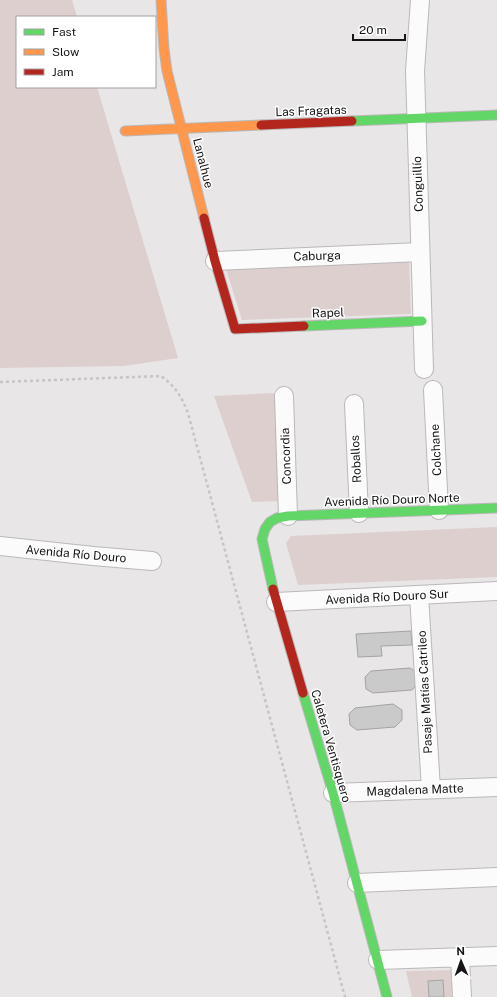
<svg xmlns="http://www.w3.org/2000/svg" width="497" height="997" viewBox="0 0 497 997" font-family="'Public Sans',sans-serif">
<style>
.green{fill:#decfcf}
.building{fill:#cbcaca;stroke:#a4a2a2}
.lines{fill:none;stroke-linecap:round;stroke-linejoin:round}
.street-casing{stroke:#bab8b8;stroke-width:20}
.fast-casing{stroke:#bab8b8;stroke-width:11}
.slow-casing{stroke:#bab8b8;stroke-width:11}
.jam-casing{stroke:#bab8b8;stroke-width:11}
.path{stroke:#c6c5c5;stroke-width:2.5;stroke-dasharray:3 3;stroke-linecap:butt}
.street{stroke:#fcfbfb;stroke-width:18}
.fast{stroke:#63d668;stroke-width:9}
.slow{stroke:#ff974d;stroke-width:9}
.jam{stroke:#b3261e;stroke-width:9}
.labels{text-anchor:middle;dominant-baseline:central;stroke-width:3;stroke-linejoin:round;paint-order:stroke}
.street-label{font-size:12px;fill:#161414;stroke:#fff}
</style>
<rect width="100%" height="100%" fill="#e8e6e6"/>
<!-- green -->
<path class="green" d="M0,0h72l5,17h-60v70h80l81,271 -54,8 -124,2z
M409,260l2,54 -169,6 -17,-54z
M275,393l5,108 -28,1 -38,-106z
M497,527v50l-199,8 -12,-42 5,-7z
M455,970v27h-43l-6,-26z"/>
<!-- building -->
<path class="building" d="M411,631l1,14 -31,1 1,10 -24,1 -2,-23z
M410,668l8,5v10l-6,7 -39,3 -7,-4 -1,-12 6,-6z
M393,704l9,6v10l-7,7 -38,3 -7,-5 -1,-11 6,-6z
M443,980l1,17h-15l-1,-16z"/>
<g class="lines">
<!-- street casing -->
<g class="street-casing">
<path id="street" d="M420,0l-5,71 9,298
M215,261l205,-9
M433,390l6,120
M284,396l4,120
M354,404l5,109
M0,546l93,10 59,5
M419,595l12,194
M276,602l221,-11
M333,793l164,-6
M357,883l140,-6
M460,958l2,39
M378,960l119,-4"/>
</g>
<!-- fast casing -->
<g class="fast-casing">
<path id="fast" d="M352,121l145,-6
M304,326l118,-5
M273,589l-11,-50 3,-10 5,-7 7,-4 11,-2 209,-8
M303,693l30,100 54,204"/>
</g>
<!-- slow casing -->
<g class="slow-casing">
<path id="slow" d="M161,0l3,49 3,22 37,147
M125,131l136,-6"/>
</g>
<!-- jam casing -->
<g class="jam-casing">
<path id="jam" d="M261,125l91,-4
M204,218l11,43 20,68 69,-3
M273,589l30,104"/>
</g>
<!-- path -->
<path class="path" d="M0,382l161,-6c15,11 20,20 27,37l157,584"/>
<!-- street -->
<use href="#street" class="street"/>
<!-- fast -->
<use href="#fast" class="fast"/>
<!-- slow -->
<use href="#slow" class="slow"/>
<!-- jam -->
<use href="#jam" class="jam"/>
</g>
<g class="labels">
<!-- street labels -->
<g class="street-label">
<text transform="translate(311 111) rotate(-2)">Las Fragatas</text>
<text transform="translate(203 163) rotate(76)">Lanalhue</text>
<text transform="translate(418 184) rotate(-92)">Conguillío</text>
<text transform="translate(317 256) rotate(-2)">Caburga</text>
<text transform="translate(328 313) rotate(-2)">Rapel</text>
<text transform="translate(436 450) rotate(-93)">Colchane</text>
<text transform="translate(286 456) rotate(-92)">Concordia</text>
<text transform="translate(356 459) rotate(-93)">Roballos</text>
<text transform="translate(392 500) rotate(-2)">Avenida Río Douro Norte</text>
<text transform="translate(76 554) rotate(5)">Avenida Río Douro</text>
<text transform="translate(387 597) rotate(-3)">Avenida Río Douro Sur</text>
<text transform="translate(425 692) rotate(-93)">Pasaje Matías Catrileo</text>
<text transform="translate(331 746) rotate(74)">Caletera Ventisquero</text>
<text transform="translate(415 790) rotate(-2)">Magdalena Matte</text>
</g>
</g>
<!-- legend -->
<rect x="16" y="16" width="140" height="72" fill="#ffffff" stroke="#a2a1a1"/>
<rect x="24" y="29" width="20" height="6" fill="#63d668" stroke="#a2a1a1"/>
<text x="52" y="36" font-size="12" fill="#161414">Fast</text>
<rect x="24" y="49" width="20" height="6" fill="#ff974d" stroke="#a2a1a1"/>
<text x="52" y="56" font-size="12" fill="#161414">Slow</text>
<rect x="24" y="69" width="20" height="6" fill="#b3261e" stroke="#a2a1a1"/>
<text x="52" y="76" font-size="12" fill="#161414">Jam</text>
<!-- north arrow -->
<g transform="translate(461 961) rotate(358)" stroke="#ffffff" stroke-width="3" paint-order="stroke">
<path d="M0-3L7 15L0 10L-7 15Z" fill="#161414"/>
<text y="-6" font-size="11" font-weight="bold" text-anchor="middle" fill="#161414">N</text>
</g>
<!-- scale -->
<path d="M353 34v6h52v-6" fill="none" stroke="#161414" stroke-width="2"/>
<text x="359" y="34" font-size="12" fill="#161414" stroke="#ffffff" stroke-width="3" paint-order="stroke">20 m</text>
</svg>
